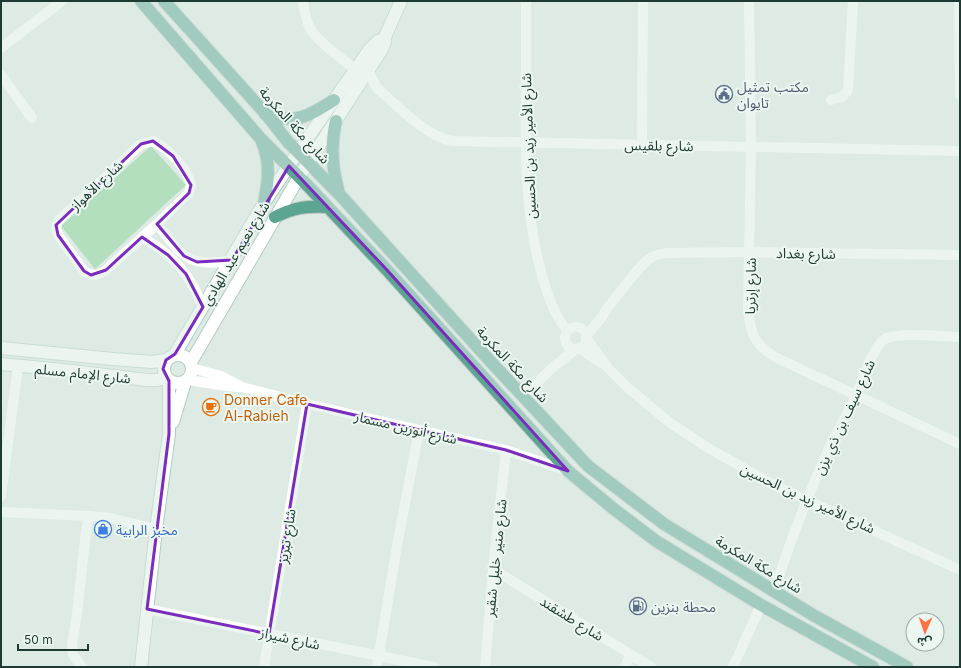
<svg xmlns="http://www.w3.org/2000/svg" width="961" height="668" viewBox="0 0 961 668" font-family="Inter,'Noto Sans Arabic',sans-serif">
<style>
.green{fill:#b3dfbe}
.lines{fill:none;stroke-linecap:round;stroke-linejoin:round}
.secondary-casing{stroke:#afccc1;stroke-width:14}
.primary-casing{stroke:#c0c8c6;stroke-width:14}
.street{stroke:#fff;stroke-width:10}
.secondary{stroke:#fff;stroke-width:12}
.primary{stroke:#5ca592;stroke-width:12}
.marked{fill:none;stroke:#7b2cbf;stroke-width:3;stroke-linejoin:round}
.labels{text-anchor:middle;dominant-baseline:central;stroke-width:4;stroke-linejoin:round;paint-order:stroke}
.service-label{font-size:14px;fill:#4e5e75;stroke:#edf7f2;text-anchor:start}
.street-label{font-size:14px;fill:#1d3b33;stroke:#edf7f2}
.food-label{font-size:14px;fill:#c56008;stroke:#edf7f2;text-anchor:start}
.shop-label{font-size:14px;fill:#366cbe;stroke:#edf7f2;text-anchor:start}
</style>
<rect width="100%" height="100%" fill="#ddebe4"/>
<!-- green -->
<path class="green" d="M151,146l35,39 -91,84 -34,-43z"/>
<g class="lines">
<!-- secondary casing -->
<g class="secondary-casing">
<path id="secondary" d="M1,348l112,11 39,3 14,-2
M175,354l89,-151 34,-51 71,-102 9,-9 6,-2
M164 369a14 14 0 1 1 28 0a14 14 0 1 1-28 0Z
M191,362l108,-185 82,-126 4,-9 -1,-3 17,-38
M1,364l62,6 84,10h10l8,-2
M173,422l12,-40
M141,667l15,-138 13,-95v-53"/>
</g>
<!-- primary casing -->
<g class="primary-casing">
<path id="primary" d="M141,1l120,138 47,47 79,84 181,201 47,39 41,31 105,64 112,62
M164,1l101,112 23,29 52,53 151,167 97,104 76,58 149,91 94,52
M265,114c30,11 44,2 69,-14
M336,121c-6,25 -4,48 3,72
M262,142c9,21 6,40 2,61
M275,217c20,-10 32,-11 53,-10"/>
</g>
<!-- street -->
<path class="street" d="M303,1c1,9 3,19 7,27 6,13 34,32 46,42
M526,1c0,33 0,67 0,100 -1,55 0,110 13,163 6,24 13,47 28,67
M749,1l2,147 -3,160c2,25 6,37 29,50l183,86
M959,1l1,94
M1,48l61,-47
M369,70l3,9 5,9c21,18 48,48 75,53l508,10
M1,75l31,43
M831,100l11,-3 6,-7 5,-89
M153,141c15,7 35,28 38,44l-2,8 -32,31 -51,46c-8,6 -14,7 -22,1l-26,-36c-2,-6 -3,-9 1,-15l82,-76z
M642,144l1,-143
M157,224c26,33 31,44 75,36
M142,237c32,19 47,36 61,70
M565 338a11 11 0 1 1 22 0a11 11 0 1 1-22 0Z
M586,336l16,-19 4,-7c9,-11 36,-49 46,-53 5,-3 11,-3 16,-4l82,-1 210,3
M586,338l22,30 19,19 42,35 39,26 64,36 188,86
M579,348l22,15
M192,368l29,8 21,11 65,17 199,46 62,21
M188,380l39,6 11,1
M523,396l29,-28 24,-19
M1,496l17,-130
M1,512l88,4
M493,569l158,98
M774,591c16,-50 35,-99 57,-147 8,-16 17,-32 25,-48 6,-14 17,-50 29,-57 12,-7 59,-3 75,-2
M147,609l287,58
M82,667l-9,-12 -1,-11 5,-30 9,-83 3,-15 21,2 46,11
M264,667l43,-263
M377,667l20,-121 22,-116
M485,667l8,-98 13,-119
M625,667l5,-13
M733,667l28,-62"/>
<!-- secondary -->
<use href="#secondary" class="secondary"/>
<!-- primary -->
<use href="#primary" class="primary"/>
</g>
<!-- marked area -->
<path d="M0 0H961V668H0ZM153,141l20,15 18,29 -2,8 -32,31 27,32 13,6 35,-2 57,-94 98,104 181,201 -62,-21 -199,-46 -38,230 -122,-25 22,-175v-53l-6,-12 3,-9 9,-6 28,-47 -17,-33 -18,-19 -26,-18 -36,33 -15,5 -7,-4 -26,-36 -2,-10 85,-81z" fill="#ddebe4" fill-opacity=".55" fill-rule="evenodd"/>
<path class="marked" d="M153,141l20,15 18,29 -2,8 -32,31 27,32 13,6 35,-2 57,-94 98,104 181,201 -62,-21 -199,-46 -38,230 -122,-25 22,-175v-53l-6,-12 3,-9 9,-6 28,-47 -17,-33 -18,-19 -26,-18 -36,33 -15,5 -7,-4 -26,-36 -2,-10 85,-81z"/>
<!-- icons -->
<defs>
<g id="civic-ring" transform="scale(0.9)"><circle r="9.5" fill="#edf7f2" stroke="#5c6f8a" stroke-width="1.5"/><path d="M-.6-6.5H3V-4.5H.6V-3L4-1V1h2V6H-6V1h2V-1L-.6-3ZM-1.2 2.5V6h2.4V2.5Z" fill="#5c6f8a"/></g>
<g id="cafe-ring" transform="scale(0.9)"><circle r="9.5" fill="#edf7f2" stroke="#e8710a" stroke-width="1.5"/><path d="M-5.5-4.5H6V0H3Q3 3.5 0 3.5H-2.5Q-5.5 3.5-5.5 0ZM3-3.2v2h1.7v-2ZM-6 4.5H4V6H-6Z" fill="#e8710a"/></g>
<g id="shop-ring" transform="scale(0.9)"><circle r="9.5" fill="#edf7f2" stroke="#3f7fe0" stroke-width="1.5"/><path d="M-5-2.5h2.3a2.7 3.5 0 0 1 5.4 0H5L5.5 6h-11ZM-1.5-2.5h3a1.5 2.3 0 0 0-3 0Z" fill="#3f7fe0"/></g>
<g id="fuel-ring" transform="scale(0.9)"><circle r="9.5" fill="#edf7f2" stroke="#5c6f8a" stroke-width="1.5"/><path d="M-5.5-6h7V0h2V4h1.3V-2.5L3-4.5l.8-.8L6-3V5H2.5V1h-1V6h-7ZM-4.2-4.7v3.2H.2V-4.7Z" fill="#5c6f8a"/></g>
</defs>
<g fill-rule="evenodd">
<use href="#civic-ring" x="724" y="94"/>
<use href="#cafe-ring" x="211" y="407"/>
<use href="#shop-ring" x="103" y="529"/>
<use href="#fuel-ring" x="638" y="606"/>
</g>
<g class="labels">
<!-- service labels -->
<g class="service-label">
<text x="737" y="86">مكتب تمثيل<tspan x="737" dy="16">تايوان</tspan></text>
<text x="651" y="606">محطة بنزين</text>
</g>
<!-- street labels -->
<g class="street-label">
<text transform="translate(295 125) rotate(48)">شارع مكة المكرمة</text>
<text transform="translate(659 145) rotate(1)">شارع بلقيس</text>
<text transform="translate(528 146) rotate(-92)">شارع الأمير زيد بن الحسين</text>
<text transform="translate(96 185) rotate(-43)">شارع الأهواز</text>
<text transform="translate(235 253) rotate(-59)">شارع نعيم عبد الهادي</text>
<text transform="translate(806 253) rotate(1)">شارع بغداد</text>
<text transform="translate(750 286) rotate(-89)">شارع إرتريا</text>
<text transform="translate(513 364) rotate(47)">شارع مكة المكرمة</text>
<text transform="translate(83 373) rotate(6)">شارع الإمام مسلم</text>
<text transform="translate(844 417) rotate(-65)">شارع سيف بن ذي يزن</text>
<text transform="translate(406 427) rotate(13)">شارع أنورين مسمار</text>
<text transform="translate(808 498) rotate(25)">شارع الأمير زيد بن الحسين</text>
<text transform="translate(286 536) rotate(-81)">شارع تبريز</text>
<text transform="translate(495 558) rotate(-84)">شارع منير خليل شقير</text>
<text transform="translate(759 564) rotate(31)">شارع مكة المكرمة</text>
<text transform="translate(572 618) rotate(32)">شارع طشقند</text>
<text transform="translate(290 638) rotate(12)">شارع شيراز</text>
</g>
<!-- food labels -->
<g class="food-label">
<text x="224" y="399">Donner Cafe<tspan x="224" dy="16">Al-Rabieh</tspan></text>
</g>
<!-- shop labels -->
<g class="shop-label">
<text x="116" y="529">مخبز الرابية</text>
</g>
</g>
<!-- border -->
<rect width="961" height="668" fill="none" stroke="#1d3b33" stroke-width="4"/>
<!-- north arrow -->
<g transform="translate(925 632) rotate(182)"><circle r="19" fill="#edf7f2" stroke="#9aaca6"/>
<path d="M0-3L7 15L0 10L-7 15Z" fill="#ff7246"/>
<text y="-6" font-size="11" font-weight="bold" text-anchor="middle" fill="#1d3b33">ش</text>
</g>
<!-- scale -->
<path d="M18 644v6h70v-6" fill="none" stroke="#1d3b33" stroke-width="2"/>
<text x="24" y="644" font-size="12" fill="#1d3b33" stroke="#edf7f2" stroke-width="3" paint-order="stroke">50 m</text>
</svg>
